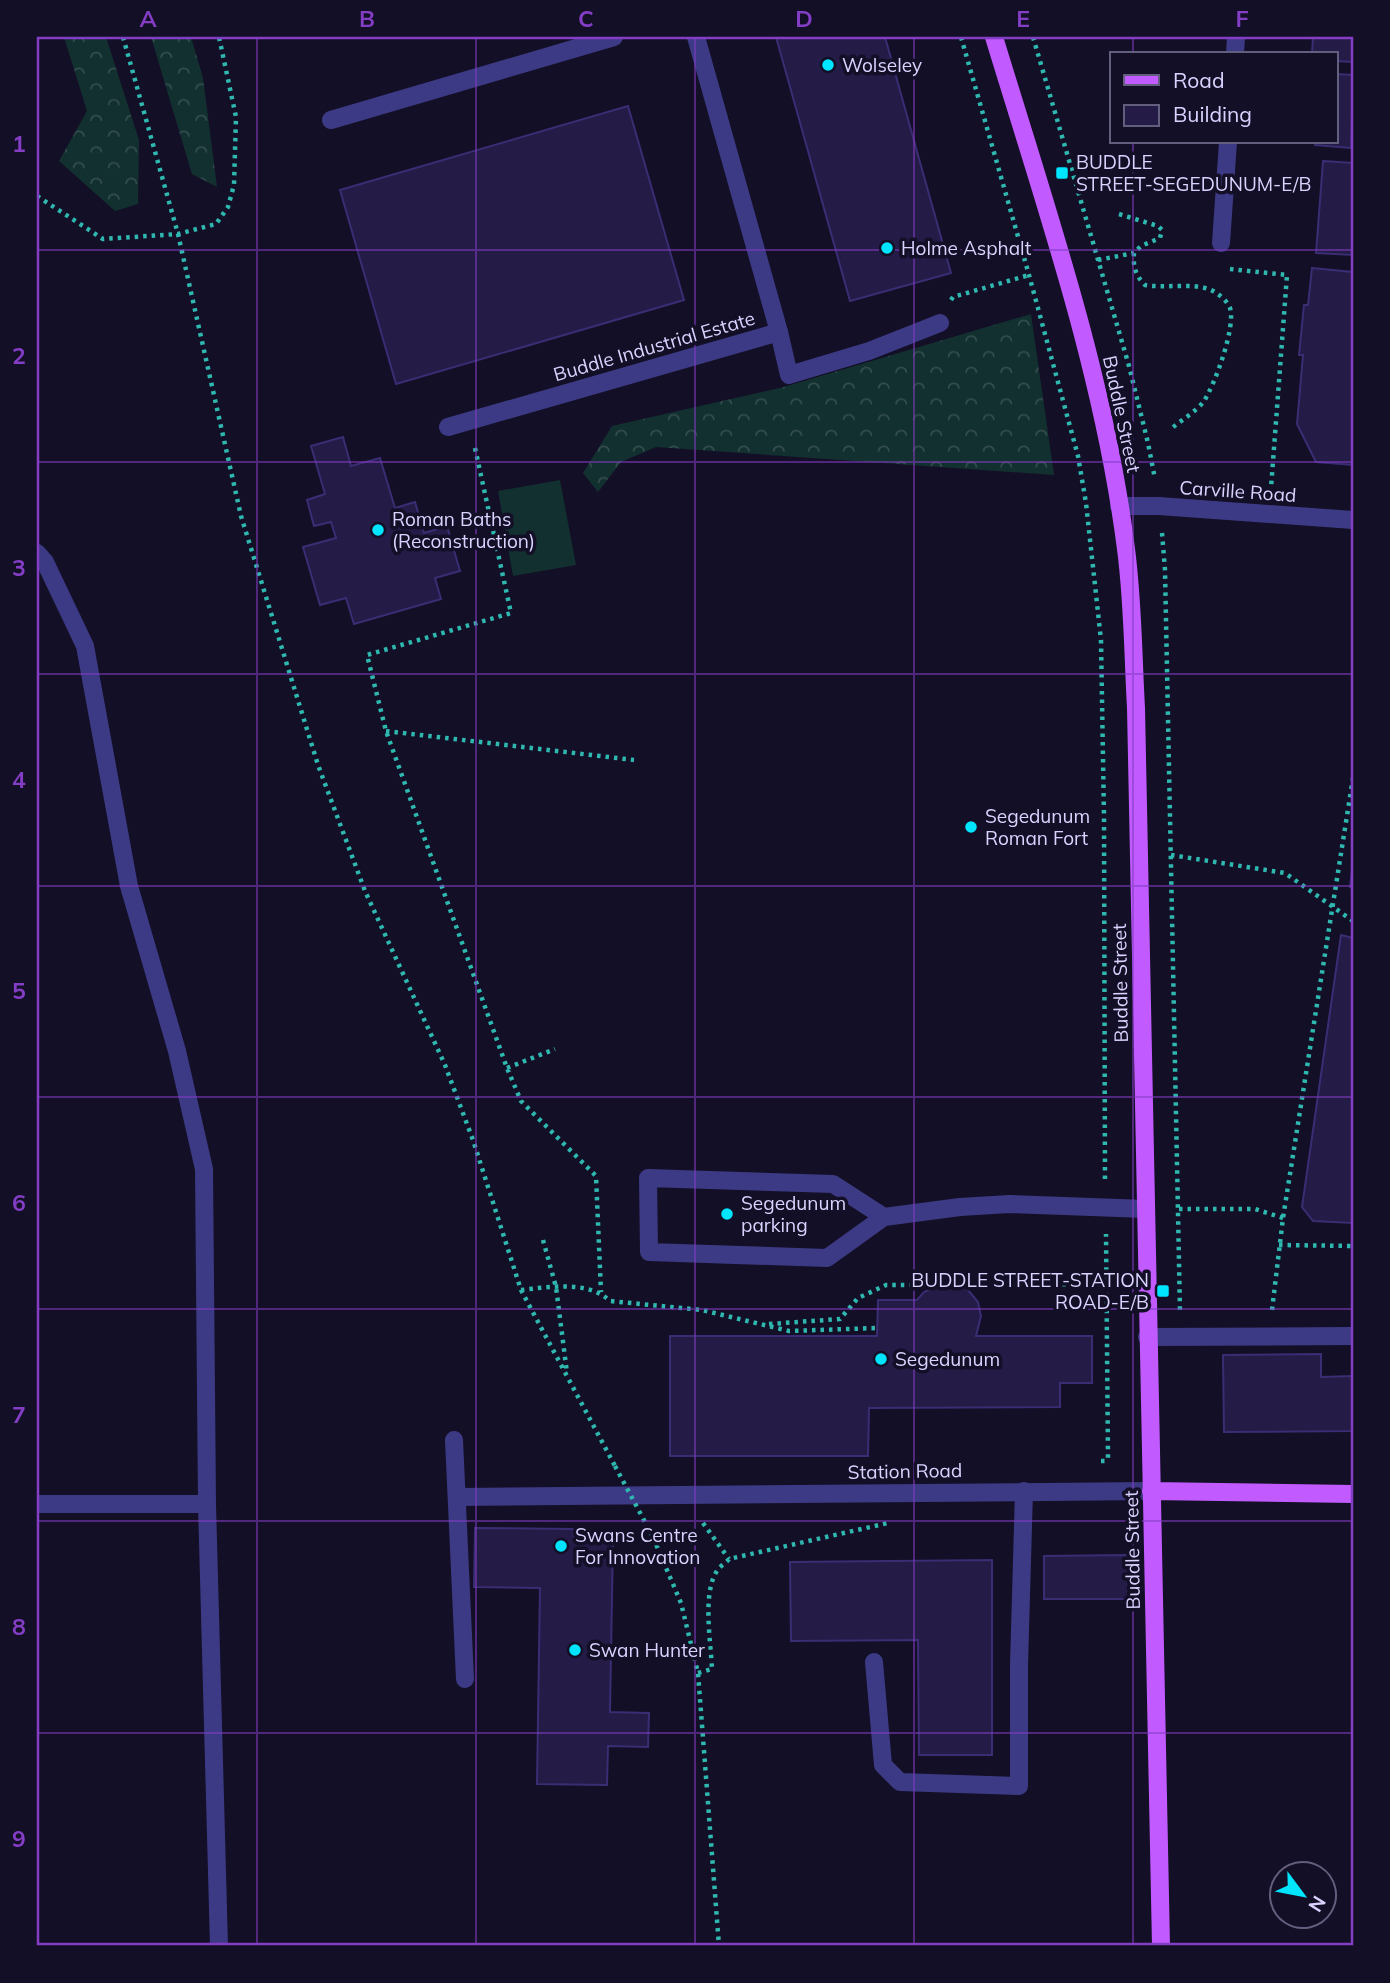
<svg xmlns="http://www.w3.org/2000/svg" width="1390" height="1983" viewBox="0 0 1390 1983" font-family="Mulish,sans-serif">
<style>
.forest{fill:url(#forest-crowns)}
.green{fill:#12302f}
.building{fill:#241b47;stroke:#3b2d73;stroke-width:2}
.lines{fill:none;stroke-linecap:round;stroke-linejoin:round}
.path{stroke:#2fb8b0;stroke-width:4.5;stroke-dasharray:3.5 5;stroke-linecap:butt}
.lane{stroke:#3d3a85;stroke-width:18}
.street{stroke:#3d3a85;stroke-width:18}
.primary{stroke:#c25bff;stroke-width:18}
.path-bridge{stroke:#2fb8b0;stroke-width:4.5;stroke-dasharray:3.5 5;stroke-linecap:butt}
.grid{fill:none;stroke:#843dc5;stroke-width:2;stroke-opacity:0.55}
.poi-dot{fill:#00e5ff;stroke:#130f26;stroke-width:2.5}
.labels{text-anchor:middle;dominant-baseline:central;stroke-width:7;stroke-linejoin:round;paint-order:stroke}
.poi-label{font-size:19px;fill:#d9d4ff;stroke:#130f26;text-anchor:start}
.street-label{font-size:19px;fill:#d9d4ff;stroke:#130f26}
.neatline{fill:none;stroke:#843dc5;stroke-width:2.5}
.grid-label{font-size:23px;text-anchor:middle;font-weight:bold;fill:#843dc5}
</style>
<defs>
<pattern id="forest-crowns" width="20" height="18" patternUnits="userSpaceOnUse" patternTransform="scale(1.75)"><rect width="20" height="18" fill="#12302f"/><path d="M2 6a3 3 0 1 1 6 0M12 15a3 3 0 1 1 6 0" fill="none" stroke="#344d4e"/></pattern>
</defs>
<rect width="100%" height="100%" fill="#130f26"/>
<!-- forest -->
<path class="forest" d="M64,37h42l33,103 -1,64 -23,7 -56,-50 28,-50z
M151,37h40l12,41 14,109 -25,-13z
M1031,314l23,161 -398,-28 -35,15 -23,30 -15,-19 29,-47 168,-38z"/>
<!-- green -->
<path class="green" d="M560,480l16,85 -63,11 -15,-85z"/>
<!-- building -->
<path class="building" d="M776,37h109l66,236 -101,28z
M1313,37h40v25l-17,-1v-7h-24z
M1336,74l17,1 -2,73 -36,-3v-3h21z
M628,106l56,194 -288,84 -56,-194z
M1323,161l30,2v92l-37,-2z
M1312,268l41,4v193l-37,-3 -19,-38 6,-69h-4l5,-50h4z
M343,437l8,29 29,-8 15,50 20,-6 9,31 23,-7 13,45 -25,7 6,21 -87,25 -8,-26 -26,7 -17,-58 33,-9 -5,-16 -17,4 -7,-26 18,-6 -14,-48z
M1353,861v27l-3,-1z
M1341,935l12,3v285l-40,-2 -11,-14z
M944,1283l13,1 12,7 9,11 3,14 -5,20h116v47h-32v24l-191,1 -1,48h-198v-120h207l1,-36h39l7,-8z
M1321,1354v23l32,-1v55l-129,1 -1,-77z
M475,1528l98,1 1,8 39,1 -3,174 39,1 -1,34 -40,-1 -1,39 -70,-1 3,-196 -66,-1z
M1127,1555l1,44h-84v-43z
M992,1560v195h-73l-1,-115 -127,1 -1,-79z"/>
<g class="lines">
<!-- path -->
<path class="path" d="M123,37l55,197 63,282 77,249 47,126 80,174 28,75 48,150 94,176
M961,37l68,238 49,181 8,47 15,137 3,177 1,363
M1033,37l96,329 19,77 7,36
M37,196l66,43 75,-5 38,-10 12,-17 6,-22 2,-68 -17,-80
M1119,214l39,12 4,4 -2,8 -19,8 -7,7c-1,13 1,22 11,32 22,4 51,-4 70,7 6,4 12,9 15,16 6,19 -15,76 -26,93 -8,11 -23,19 -33,28
M1098,260l36,-7
M1230,269l57,6 -16,213
M951,300l2,-3 76,-22
M475,448l36,165 -144,42 19,76 121,337 14,33 75,75 5,116
M1162,533l3,37 15,742
M386,731l248,29
M1171,855l114,18 68,48
M507,1068l48,-19
M1179,1209h76l28,9
M543,1240l13,47 11,86
M1279,1245l74,1
M521,1290c28,-3 67,-10 89,11l92,9 87,21 88,-3
M1272,1310l11,-92 70,-440
M769,1324l71,-5 18,-21 28,-13 221,-1
M1101,1461h4l3,-3 -2,-224
M703,1523l26,36
M653,1537l28,66 17,70 21,273
M698,1673l14,-4c-1,-26 -10,-76 5,-98 3,-5 9,-8 12,-12l159,-36"/>
<!-- lane -->
<path class="lane" d="M331,120l283,-83
M779,332l10,43 80,-24 71,-28
M37,553l8,9 40,84 44,240 48,165 27,118 3,335 12,442
M884,1217l-57,41 -178,-6 -1,-74 185,6 51,33 76,-10 49,-3 137,5
M1147,1337l206,-1
M454,1440l11,239
M37,1504h170
M874,1662l9,103 17,17 119,4v-121l5,-174"/>
<!-- street -->
<path class="street" d="M1235,54l1,-17
M1221,243l7,-101
M448,427l331,-95 -83,-295
M1119,506h40l194,14
M458,1497l693,-6"/>
<!-- primary -->
<path class="primary" d="M994,37c51,168 110,337 132,512 7,53 7,106 10,159l25,1238
M1151,1491l202,3"/>
<!-- path-bridge -->
<path class="path-bridge" d="M615,1466l38,71"/>
</g>
<!-- grid -->
<path class="grid" d="M257,37v1909M476,37v1909M695,37v1909M914,37v1909M1133,37v17M1133,142v1804M37,250h1316M37,462h1316M37,674h1316M37,886h1316M37,1097h1316M37,1309h1316M37,1521h1316M37,1733h1316"/>
<!-- markers -->
<g class="poi-dot">
<circle cx="828" cy="65" r="7"/>
<rect x="1055" y="166" width="14" height="14" rx="3.5"/>
<circle cx="887" cy="248" r="7"/>
<circle cx="378" cy="530" r="7"/>
<circle cx="971" cy="827" r="7"/>
<circle cx="727" cy="1214" r="7"/>
<rect x="1156" y="1284" width="14" height="14" rx="3.5"/>
<circle cx="881" cy="1359" r="7"/>
<circle cx="561" cy="1546" r="7"/>
<circle cx="575" cy="1650" r="7"/>
</g>
<g class="labels">
<!-- poi labels -->
<g class="poi-label">
<text x="842" y="65">Wolseley</text>
<text x="1076" y="162">BUDDLE<tspan x="1076" dy="22">STREET-SEGEDUNUM-E/B</tspan></text>
<text x="901" y="248">Holme Asphalt</text>
<text x="392" y="519">Roman Baths<tspan x="392" dy="22">(Reconstruction)</tspan></text>
<text x="985" y="816">Segedunum<tspan x="985" dy="22">Roman Fort</tspan></text>
<text x="741" y="1203">Segedunum<tspan x="741" dy="22">parking</tspan></text>
<text x="1149" y="1280" text-anchor="end">BUDDLE STREET-STATION<tspan x="1149" dy="22">ROAD-E/B</tspan></text>
<text x="895" y="1359">Segedunum</text>
<text x="575" y="1535">Swans Centre<tspan x="575" dy="22">For Innovation</tspan></text>
<text x="589" y="1650">Swan Hunter</text>
</g>
<!-- street labels -->
<g class="street-label">
<text transform="translate(654 346) rotate(-16)">Buddle Industrial Estate</text>
<text transform="translate(1122 414) rotate(78)">Buddle Street</text>
<text transform="translate(1238 491) rotate(4)">Carville Road</text>
<text transform="translate(1120 983) rotate(-91)">Buddle Street</text>
<text transform="translate(905 1471) rotate(-1)">Station Road</text>
<text transform="translate(1132 1550) rotate(-91)">Buddle Street</text>
</g>
</g>
<!-- border -->
<rect width="1390" height="1983" fill="none" stroke="#130f26" stroke-width="77"/>
<!-- legend -->
<rect x="1110" y="52" width="228" height="91" fill="#130f26" stroke="#625e7d" stroke-width="2"/>
<rect x="1124" y="75" width="35" height="10" fill="#c25bff" stroke="#625e7d" stroke-width="2"/>
<text x="1173" y="88" font-size="21" fill="#d9d4ff">Road</text>
<rect x="1124" y="105" width="35" height="21" fill="#241b47" stroke="#625e7d" stroke-width="2"/>
<text x="1173" y="122" font-size="21" fill="#d9d4ff">Building</text>
<!-- north arrow -->
<g transform="translate(1303 1895) rotate(122)"><circle r="33" fill="#130f26" stroke="#625e7d" stroke-width="2"/>
<path d="M0-5L12 26L0 18L-12 26Z" fill="#00e5ff"/>
<text y="-10" font-size="19" font-weight="bold" text-anchor="middle" fill="#d9d4ff">N</text>
</g>
<rect x="38" y="38" width="1314" height="1906" class="neatline"/>
<g class="grid-label">
<text x="148" y="27">A</text>
<text x="367" y="27">B</text>
<text x="586" y="27">C</text>
<text x="804" y="27">D</text>
<text x="1023" y="27">E</text>
<text x="1242" y="27">F</text>
<text x="19" y="152">1</text>
<text x="19" y="364">2</text>
<text x="19" y="576">3</text>
<text x="19" y="788">4</text>
<text x="19" y="999">5</text>
<text x="19" y="1211">6</text>
<text x="19" y="1423">7</text>
<text x="19" y="1635">8</text>
<text x="19" y="1847">9</text>
</g>
</svg>
